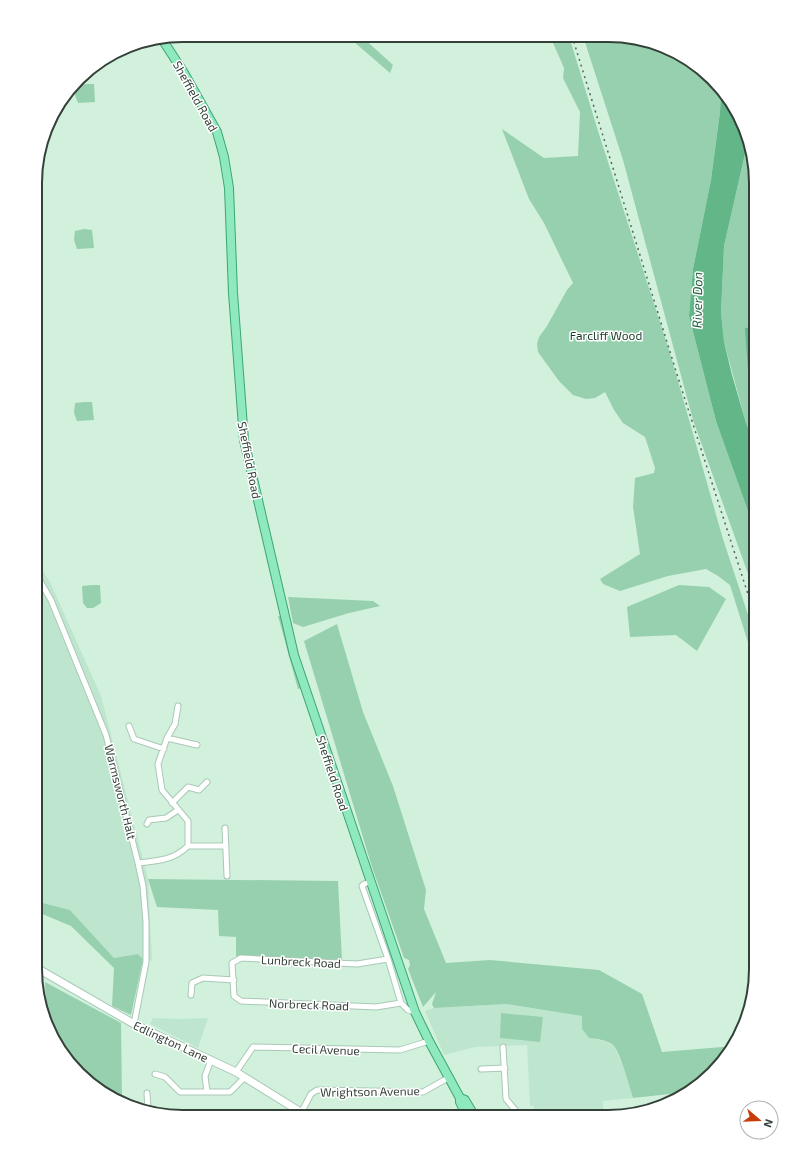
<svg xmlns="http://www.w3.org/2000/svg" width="791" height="1152" viewBox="0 0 791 1152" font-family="'Exo 2',sans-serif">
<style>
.built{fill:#bee6ce}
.green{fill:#97d0ae}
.water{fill:#62b688}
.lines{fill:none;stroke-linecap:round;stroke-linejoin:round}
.street-casing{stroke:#aac8b6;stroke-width:7}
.secondary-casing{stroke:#aac8b6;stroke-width:9}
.primary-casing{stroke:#3da574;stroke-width:10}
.street{stroke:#fff;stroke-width:5}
.secondary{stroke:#fff;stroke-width:7}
.primary{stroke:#8ee9bf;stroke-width:8}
.rail{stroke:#55665c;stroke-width:1.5;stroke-dasharray:2 4;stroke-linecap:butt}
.labels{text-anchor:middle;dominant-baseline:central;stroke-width:3;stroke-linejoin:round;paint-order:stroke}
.street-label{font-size:12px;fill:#344139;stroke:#fff}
.park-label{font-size:12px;fill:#1a3e2b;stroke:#fff}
.water-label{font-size:13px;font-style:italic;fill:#236142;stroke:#fff}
.rim{fill:none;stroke:#344139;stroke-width:2}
</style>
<rect width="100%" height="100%" fill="#d1f1dd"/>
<!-- built -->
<path class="built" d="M36,560l14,22 51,114 47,183 4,82 -9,-2 -5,-5 -24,4 -44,-48 -35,-9z
M506,1004l76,12v13l7,9 16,3 9,5 12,27 7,25 -30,3v16h-52v-6l-17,1v-6h-4l-3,-61 -52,2 -31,8 -19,-44 9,-3z
M153,1018l25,1 30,-1 -10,30 -48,-24z"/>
<!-- green -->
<path class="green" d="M346,35l15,1 32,29 -3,8z
M550,36h19l29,95 72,222 53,186 33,100v29l-26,-83 -12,-9 -12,-7 -38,7 -48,15 -17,-7 -3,-5 40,-25 -7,-47 2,-29 19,-5 1,-5 -10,-31 -22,-14 -9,-13 -9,-18 -10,6 -9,1 -13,-4 -14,-14 -21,-29 -1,-8 2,-7 8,-11 20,-36 6,-7 -29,-60 -15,-24 -27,-70 42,29 34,-2 2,-44 -17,-34 1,-10z
M583,36h44l71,30 23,27 -1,19 -9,68 -18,89 -4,47 27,105 32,90 8,14v71l-63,-176 -70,-260z
M86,84h8l1,18 -17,1 -3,-8 1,-10z
M747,145l9,38v264l-10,-24 -22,-81 -3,-30 3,-66z
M84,229l8,1 2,18 -17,1 -3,-9 1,-9z
M84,402h8l2,18 -17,1 -3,-8 1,-10z
M92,585h8l1,18 -8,5h-6l-4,-5 -1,-17z
M679,585l30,2 17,12 -29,52 -21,-16 -46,2 -3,-30z
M288,597l85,4 7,5 -31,7 -46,14 -10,-4z
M278,616h4l20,72 -4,1z
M337,624l26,88 30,74 33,104 -2,19 22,54 44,-3 109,10 43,24 20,58 72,-6 -29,34 -17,12 -55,6c-3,-10 -13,-47 -20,-53 -6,-5 -16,-6 -24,-7l-7,-9v-13l-76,-12 -72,4 -2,-4 4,-12 -13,15 -15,-38 2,-4 -1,-5 -5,-2 -33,-94 -67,-223z
M148,879l190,2 4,79 -106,-4v-19l-17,-1 -1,-26 -61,-3z
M35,901l35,9 44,48 24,-4 5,5 -12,56 -19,-9 2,-38 -43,-42 -36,-15z
M45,982l76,41 1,77 -21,-8 -29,-26 -22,-32 -4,-18z
M501,1013l42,4 -3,25 -40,-4z"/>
<!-- water -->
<path class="water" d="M721,93l20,25 6,27 -23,101 -3,66 3,30 8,33 14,48 10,24v78l-8,-14 -32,-90 -27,-105 4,-47 18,-89 9,-68z
M754,327l2,4v47l-8,-8 -3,-42z"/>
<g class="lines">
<!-- street casing -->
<g class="street-casing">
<path id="street" d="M36,574l15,26 55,135 32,128 5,23 3,36v40l-12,62
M129,726l5,13 30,10
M167,738l30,7
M172,803l16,-16 11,3 8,-8
M147,824l2,-4 17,-2 12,-8
M225,828l2,48
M188,846h38
M138,863c20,-2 36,-3 50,-17v-25l-26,-31 -4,-26 9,-26 8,-14 3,-18
M370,882l-6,2 -2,2 26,73 13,44 7,7 7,2
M388,959l-31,5 -116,-6 -9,5 2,33 7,5 135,6 25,-4
M191,995l1,-12 11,-5 31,2
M503,1047l3,52 11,13 2,5
M481,1069l24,-1
M236,1072l17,-25 147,3 29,-9
M155,1074l10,3 15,15h50l15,-15
M207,1092l-2,-16 6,-16
M147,1093l1,17
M301,1113l10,-19 6,-4 106,2 25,-14"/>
</g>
<!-- secondary casing -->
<g class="secondary-casing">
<path id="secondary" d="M35,967l99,57 102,48 71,44"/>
</g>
<!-- primary casing -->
<g class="primary-casing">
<path id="primary" d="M162,39l22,34 33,59 7,25 5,31 4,105 11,147 50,215 121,357 14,29 31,57v4l7,15
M460,1098l5,2 10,17"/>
</g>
<!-- street -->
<use href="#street" class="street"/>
<!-- secondary -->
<use href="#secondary" class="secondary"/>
<!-- primary -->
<use href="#primary" class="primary"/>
<!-- rail -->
<path class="rail" d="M572,36l108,348 76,235"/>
</g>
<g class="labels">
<!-- street labels -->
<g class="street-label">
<text transform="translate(196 96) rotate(61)">Sheffield Road</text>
<text transform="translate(250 460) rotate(79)">Sheffield Road</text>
<text transform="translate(333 773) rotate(72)">Sheffield Road</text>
<text transform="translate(121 792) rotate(76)">Warmsworth Halt</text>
<text transform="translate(301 961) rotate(3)">Lunbreck Road</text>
<text transform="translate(309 1004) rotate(2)">Norbreck Road</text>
<text transform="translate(171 1041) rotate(25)">Edlington Lane</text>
<text transform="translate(326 1049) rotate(2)">Cecil Avenue</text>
<text transform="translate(370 1091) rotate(-1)">Wrightson Avenue</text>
</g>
<!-- park labels -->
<g class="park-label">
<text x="606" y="335">Farcliff Wood</text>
</g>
<!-- water labels -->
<g class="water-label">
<text transform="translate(697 300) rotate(-89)">River Don</text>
</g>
</g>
<!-- crop -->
<path d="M0 0H791V1152H0ZM183 42H608A141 141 0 0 1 749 183V969A141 141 0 0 1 608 1110H183A141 141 0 0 1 42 969V183A141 141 0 0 1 183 42Z" fill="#fff" fill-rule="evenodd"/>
<path class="rim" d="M183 42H608A141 141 0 0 1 749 183V969A141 141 0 0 1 608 1110H183A141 141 0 0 1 42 969V183A141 141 0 0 1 183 42Z"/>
<!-- north arrow -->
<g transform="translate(759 1120) rotate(109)"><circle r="19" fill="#ffffff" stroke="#aeb3b0"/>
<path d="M0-3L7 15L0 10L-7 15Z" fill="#c63e07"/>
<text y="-6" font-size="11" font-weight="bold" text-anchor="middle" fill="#344139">N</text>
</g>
</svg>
